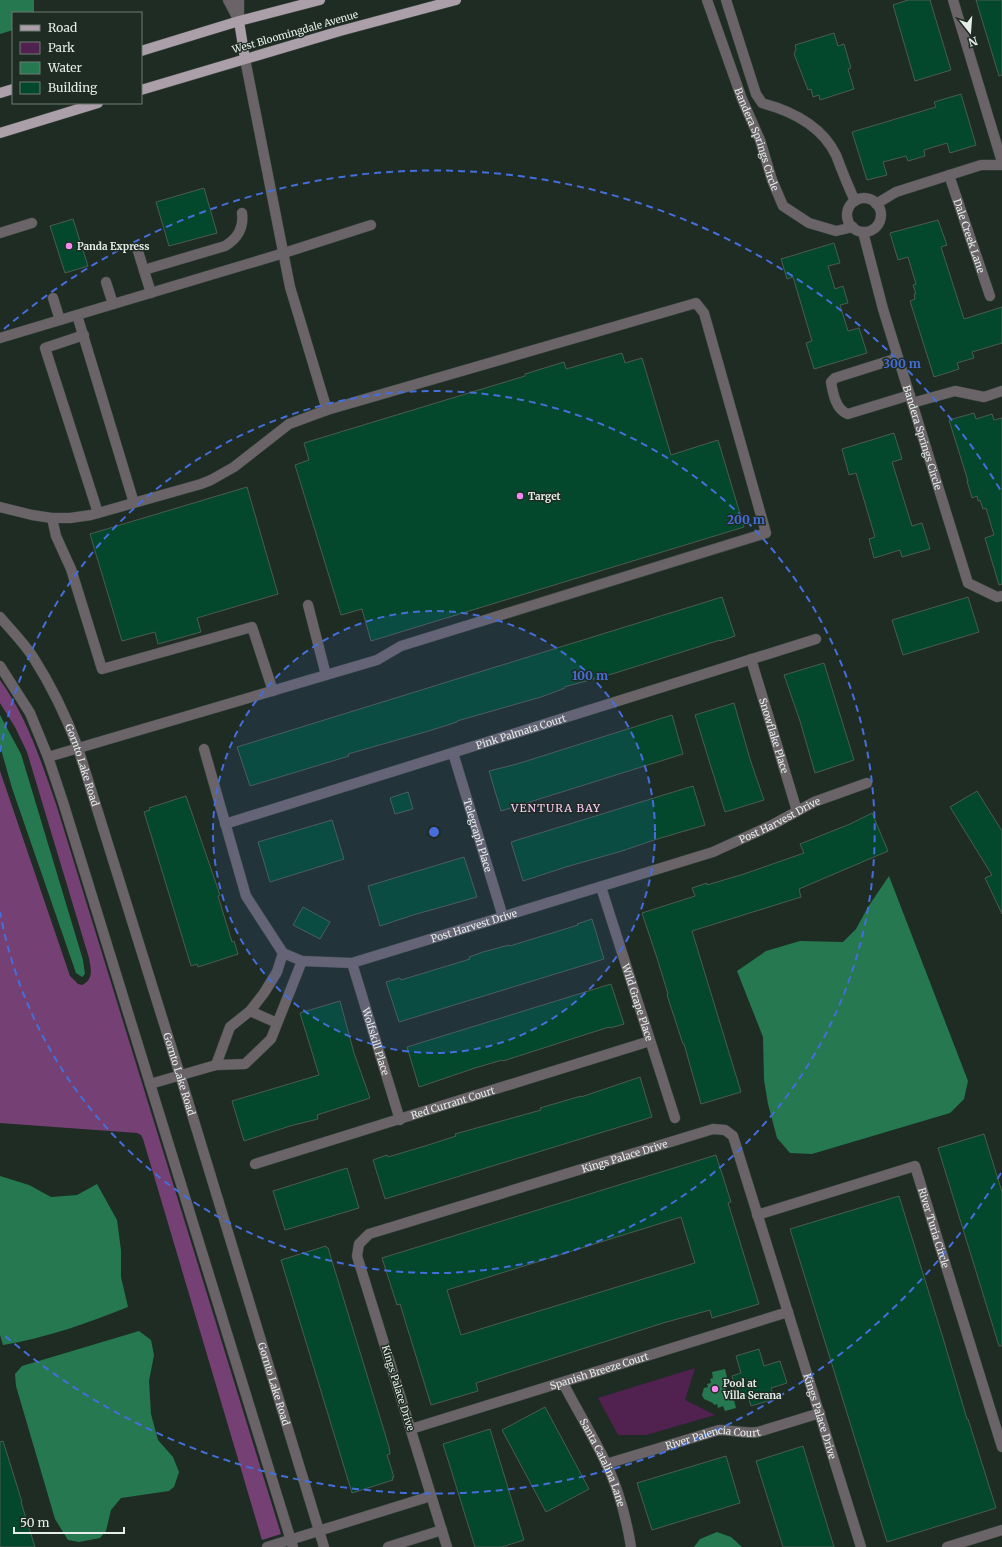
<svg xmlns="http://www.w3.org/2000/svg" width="1002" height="1547" viewBox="0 0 1002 1547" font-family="Merriweather,serif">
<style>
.green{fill:#512150}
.forest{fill:#754073}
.water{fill:#257850}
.building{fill:#03482c;stroke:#4c5b52;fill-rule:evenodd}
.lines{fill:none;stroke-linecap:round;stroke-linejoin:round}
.minor-casing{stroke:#3b4740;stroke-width:11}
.major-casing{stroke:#3b4740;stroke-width:11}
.minor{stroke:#6a6469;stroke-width:10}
.major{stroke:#ab9faa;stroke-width:10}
.ring{fill:none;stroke:#456edb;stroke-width:2;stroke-dasharray:7 5}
.poi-dot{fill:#f489f0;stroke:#1f2c24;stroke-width:1.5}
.labels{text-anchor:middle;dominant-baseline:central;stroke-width:3;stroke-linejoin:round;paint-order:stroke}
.street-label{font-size:10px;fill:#e6eee9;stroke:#1f2c24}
.poi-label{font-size:10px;font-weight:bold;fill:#e6eee9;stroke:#1f2c24;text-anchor:start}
.neighbourhood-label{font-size:11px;letter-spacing:1px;fill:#facaf7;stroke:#1f2c24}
.centre{fill:#456edb;stroke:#1f2c24;stroke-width:2}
.ring-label{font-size:12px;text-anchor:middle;font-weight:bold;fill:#456edb;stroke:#1f2c24;stroke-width:3;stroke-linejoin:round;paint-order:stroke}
</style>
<rect width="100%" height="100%" fill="#1f2c24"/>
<!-- green -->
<path class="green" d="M695,1368l-10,32 30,15 -69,20h-28l-20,-37z"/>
<!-- forest -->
<path class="forest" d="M0,680c27,37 41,81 56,124l225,730 -19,6 -119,-401 -2,-4 -4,-2 -137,-10v-352l70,205 8,8 4,1c12,-6 9,-16 7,-27l-62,-206 -12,-25 -15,-24z"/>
<!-- water -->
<path class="water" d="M0,0h34v13h-21v17l-13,4z
M0,715l21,39 62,206 2,14 -3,3 -6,-4 -64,-185 -12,-42z
M889,876l79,205 -4,18 -14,14 -138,41 -22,-1 -13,-15 -9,-34 -4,-24 -1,-43 -26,-66 29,-20 34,-10 43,1 13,-13 12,-22z
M0,1176l29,9 22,12 26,-2 20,-11 20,36 4,30v27l7,30c-41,16 -81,31 -125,38l-3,-10z
M139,1331l12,9 3,15 -5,26 2,33 7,26 15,17 6,15 -5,15 -5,4 -48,7 -10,12 -5,21 -6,7 -21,4 -11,-2 -13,-21 -39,-133 -1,-12 7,-8z
M725,1369l3,12 -4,1 4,15 5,-1 3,12 -11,3 -2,-5 -5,2 -1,-4 -3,1 -1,-2 -9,-4 -2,-4 2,-7 4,-1 -1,-3 4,-1 -1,-4 3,-1 -1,-6z
M717,1532l14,5 11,10h-48l6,-8z"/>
<!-- building -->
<path class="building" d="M908,0h22l21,70 -36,11 -22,-76z
M976,0h26v75l-3,1z
M834,33l4,13 6,-2 7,24 -3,1 6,20 -34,11 -1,-5 -6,2 -2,-8 -3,1 -14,-36 2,-5 -1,-4z
M961,94l15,51 -26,8 -3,-10 -23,7 1,6 -17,5 -2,-5 -23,6 4,13 -20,5 -15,-48 84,-25 -2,-5z
M204,188l13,45 -48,13 -13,-44z
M73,219l15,47 -23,7 -15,-47z
M938,220l9,25 -6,2 23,72 38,-12v36l-30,9 2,6 -17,5 2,6 -25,8 -24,-76 5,-2 -1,-5h2l-3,-9 3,-1 -8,-27 -10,3 -8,-27z
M834,243l6,20 -12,3 7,23 8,-3 5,17 -8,2 8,26 11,-3 8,25 -53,16 -8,-26 6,-2 -19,-64 -6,2 -6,-20z
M622,353l3,10 17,-5 29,97 47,-15 26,87 -373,114 -9,-32 -21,6 -46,-150 14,-5 -5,-17 221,-67v-2l39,-12 2,7z
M974,413l2,6 16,-5 2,6 8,-2v166l-3,1 -14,-47 9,-3 -8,-27 -3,1 -3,-9 -2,1 -1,-5 -5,2 -5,-17h1l-19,-61z
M894,433l8,26 -10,3 20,64 10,-3 8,26 -28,8 -2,-7 -26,8 -5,-19 6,-2 -19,-64 -7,2 -7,-26z
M247,487l31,107 -81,24 4,14 -43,12 -3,-12 -33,9 -32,-107z
M722,597l13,39 -15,5v-1l-108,34 -48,13 1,1 -24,9 -84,24v1l-25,8 -84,24 1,2 -99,30 -13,-39z
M968,597l11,35 -76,23 -11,-35z
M824,663l30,97 -39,13 -15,-52 -16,-46z
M734,703l16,56 14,41 -39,12 -30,-97z
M672,715l11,39 -182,57 -12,-40 28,-7z
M693,786l12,39 -51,15 -32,11 -53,15 -46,15 -12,-39z
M977,791l25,40v83l-17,-36 7,-3 -42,-68z
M408,792l5,17 -18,5 -5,-16z
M186,796l34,99 -2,1 14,46 2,-1 4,13 -40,13 -1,-3 -6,2 -47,-154 6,-2 -1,-2z
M872,813l16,38 -89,38 2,8 -109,34 49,161 -40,12 -17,-60h-1l-16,-49 1,-1 -11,-36 -15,-45 53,-17 -3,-8 15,-5v2l37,-11 60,-21 -4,-9 50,-20z
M332,820l12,39 -74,23 -12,-40z
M464,857l13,40 -64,18 -33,11 -12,-40z
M303,907l27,15 -10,17 -27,-14z
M592,919l12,40 -205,63 -13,-40 14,-4 1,2 69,-21 -1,-2 14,-5 26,-7 1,1 68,-21 -1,-1z
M611,984l13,40 -14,4 -1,-1 -106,34 -1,-1 -27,8 -56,19 -12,-40z
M340,1001l14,52 16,45 -53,17 1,4 -28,7 -46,15 -12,-40 87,-26 -19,-62z
M640,1077l12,40 -267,82 -12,-39 14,-5 1,2 37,-11 31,-10 -1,-2 86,-24 -1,-2 41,-12v1z
M984,1134l18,58v154h-3l-61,-198z
M716,1155l15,47 -3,1 31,101 -47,14 -2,-8 -47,13 -187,60 2,8 -47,14 -31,-101 -3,1 -15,-47zM681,1217l14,46 -234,72 -14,-45z
M347,1168l12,40 -74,22 -12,-39z
M899,1196l44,142 24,81h1l28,89 -109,34 -97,-313z
M326,1246l1,2h1l43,140 18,59 1,7 -3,1 7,22h-2l1,3 -41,13 -71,-233z
M759,1349l5,17 16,-5 7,22 -16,5 3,11 -23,7 -3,-10 -9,3 -7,-23 9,-3 -5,-17z
M545,1407l44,82 -43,23 -44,-82z
M490,1429l34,111 -22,7h-27l-32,-103z
M3,1441l19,61h-1l14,45h-35v-105z
M803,1446l6,20 25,81h-51l-27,-86z
M726,1456l14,47 -88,27 -15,-47z"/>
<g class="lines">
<!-- minor casing -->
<g class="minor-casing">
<g id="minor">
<path d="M228,0l11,21"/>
<path d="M239,0v19"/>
<path id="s1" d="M707,0l35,99 18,41 12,40 11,26 26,17 27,8 17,-4"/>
<path d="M726,0l30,94 6,9c30,8 60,23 74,52 6,16 12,31 19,46"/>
<path d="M953,0l49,162"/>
<path d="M245,59l45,228 37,123"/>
<path id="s2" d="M949,175l41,121"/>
<circle cx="864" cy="215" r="17"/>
<path d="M876,204l20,-12 85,-27h21"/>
<path id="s3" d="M863,232l20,77 85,274 29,14 5,-1"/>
<path d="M0,233l32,-10"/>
<path d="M137,248l14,45"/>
<path d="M144,270l81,-24c13,-8 19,-18 17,-33"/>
<path d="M106,282l7,22"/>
<path d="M53,298l7,22"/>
<path d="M77,315l57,188"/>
<path d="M84,335l-39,13 53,165"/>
<path d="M0,338l284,-85 87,-28"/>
<path d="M898,358l-63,20 -4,4c2,12 5,28 17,32l62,-19"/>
<path d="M912,403l43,-12 29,6 18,-6"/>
<path d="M0,507l32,8 20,3h18l21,-3 110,-31 10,-4 23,-13 55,-43 38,-14 369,-107 8,10 62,220 -365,113 -24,14 -329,97"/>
<path d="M52,518l4,18 15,33 31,100 150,-42 21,64"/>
<path d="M308,605l18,70"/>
<path id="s4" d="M0,617c11,13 24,26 33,40 18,28 33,59 45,91l102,327 144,472"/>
<path id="s5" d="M751,659l46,152"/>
<path d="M0,666l30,47 18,44 15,45 230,745"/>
<path id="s6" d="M204,749l42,147 37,57 19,8 50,2 361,-111 59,-27 42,-23 53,-19"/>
<path id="s7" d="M453,753l50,164"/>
<path id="s8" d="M225,824l591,-185"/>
<path id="s9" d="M601,887l74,231"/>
<path id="s10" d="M352,963l48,157"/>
<path d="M250,1011l27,12"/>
<path d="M216,1065l14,-38 20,-16 14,-18 13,-21 6,-19"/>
<path d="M150,1084l66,-19 29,-1 26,-25 31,-78"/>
<path id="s11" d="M255,1164l395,-123"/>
<path id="s12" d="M757,1215l158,-49 87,281"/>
<path id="s13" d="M563,1383c18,35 43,73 55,110 6,18 10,35 13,54"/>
<path id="s14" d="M411,1429l377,-117"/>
<path id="s15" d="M606,1464l113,-34c13,0 26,4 39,2l62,-19"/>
<path d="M267,1547l164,-51"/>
<path d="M388,1547l54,-17"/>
<path id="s16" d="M447,1547l-90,-291 2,-12 10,-10 344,-105 12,1 8,6 128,411"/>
<path d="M947,1547l55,-17"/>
</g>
</g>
<!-- major casing -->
<g class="major-casing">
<path id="major" d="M239,21l6,38
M141,51l98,-30 81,-21
M141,90l199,-59 116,-31
M0,93l13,-4
M0,133l98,-30"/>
</g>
<!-- minor -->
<use href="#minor" class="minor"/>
<!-- major -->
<use href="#major" class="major"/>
</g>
<!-- distance rings -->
<circle cx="434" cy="832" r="221" fill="#456edb" fill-opacity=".12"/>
<g class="ring">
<circle cx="434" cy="832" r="221"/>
<path d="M0 752A441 441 0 1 1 0 912"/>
<path d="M1001 1173A662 662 0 0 1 4 1335M4 329A662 662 0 0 1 1001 491"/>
</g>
<!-- markers -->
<g class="poi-dot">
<circle cx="69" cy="246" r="4"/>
<circle cx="520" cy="496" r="4"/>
<circle cx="715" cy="1389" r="4"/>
</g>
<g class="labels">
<!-- street labels -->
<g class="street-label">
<text transform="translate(295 32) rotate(-16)">West Bloomingdale Avenue</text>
<text stroke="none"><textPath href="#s1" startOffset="148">Bandera Springs Circle</textPath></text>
<text stroke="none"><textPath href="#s2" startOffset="64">Dale Creek Lane</textPath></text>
<text stroke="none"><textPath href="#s3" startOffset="214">Bandera Springs Circle</textPath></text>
<text stroke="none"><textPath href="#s8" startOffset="310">Pink Palmata Court</textPath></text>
<text stroke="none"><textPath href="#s5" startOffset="80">Snowflake Place</textPath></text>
<text stroke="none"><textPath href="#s4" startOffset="171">Gornto Lake Road</textPath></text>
<text stroke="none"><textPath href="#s6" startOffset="743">Post Harvest Drive</textPath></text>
<text stroke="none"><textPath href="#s7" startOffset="86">Telegraph Place</textPath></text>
<text stroke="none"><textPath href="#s6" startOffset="419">Post Harvest Drive</textPath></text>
<text stroke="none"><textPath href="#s9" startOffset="121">Wild Grape Place</textPath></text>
<text stroke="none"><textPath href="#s10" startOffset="82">Wolfskill Place</textPath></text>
<text stroke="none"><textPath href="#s4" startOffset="495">Gornto Lake Road</textPath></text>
<text stroke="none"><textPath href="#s11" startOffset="207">Red Currant Court</textPath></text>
<text stroke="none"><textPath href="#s16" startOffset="598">Kings Palace Drive</textPath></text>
<text stroke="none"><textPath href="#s12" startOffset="230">River Turia Circle</textPath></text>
<text stroke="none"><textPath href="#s14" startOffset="197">Spanish Breeze Court</textPath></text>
<text stroke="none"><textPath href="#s4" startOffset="819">Gornto Lake Road</textPath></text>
<text transform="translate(398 1388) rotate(73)">Kings Palace Drive</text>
<text stroke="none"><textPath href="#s16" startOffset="1006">Kings Palace Drive</textPath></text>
<text stroke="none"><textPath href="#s15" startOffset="111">River Palencia Court</textPath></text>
<text stroke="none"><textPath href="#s13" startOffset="89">Santa Catalina Lane</textPath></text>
</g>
<!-- poi labels -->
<g class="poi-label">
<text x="77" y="246">Panda Express</text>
<text x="528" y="496">Target</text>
<text x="723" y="1383">Pool at<tspan x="723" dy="12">Villa Serana</tspan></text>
</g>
<!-- neighbourhood labels -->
<g class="neighbourhood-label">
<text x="556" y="808">VENTURA BAY</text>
</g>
</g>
<circle cx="434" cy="832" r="6" class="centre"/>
<g class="ring-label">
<text x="902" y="368">300 m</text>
<text x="746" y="524">200 m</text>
<text x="590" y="680">100 m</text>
</g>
<!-- legend -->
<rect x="12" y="12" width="130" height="92" fill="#1f2c24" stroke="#6f7a73"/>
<rect x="20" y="25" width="20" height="6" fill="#ab9faa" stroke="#6f7a73"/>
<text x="48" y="32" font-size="12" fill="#e6eee9">Road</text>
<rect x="20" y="42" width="20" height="12" fill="#512150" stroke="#6f7a73"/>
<text x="48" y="52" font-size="12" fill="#e6eee9">Park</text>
<rect x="20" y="62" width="20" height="12" fill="#257850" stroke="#6f7a73"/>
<text x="48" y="72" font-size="12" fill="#e6eee9">Water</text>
<rect x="20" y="82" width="20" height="12" fill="#03482c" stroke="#6f7a73"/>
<text x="48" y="92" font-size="12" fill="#e6eee9">Building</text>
<!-- north arrow -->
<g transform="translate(970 32) rotate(163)" stroke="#1f2c24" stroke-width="3" paint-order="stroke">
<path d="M0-3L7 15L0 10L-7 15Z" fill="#e6eee9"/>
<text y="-6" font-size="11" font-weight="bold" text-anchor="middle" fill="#e6eee9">N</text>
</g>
<!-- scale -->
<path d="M14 1527v6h110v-6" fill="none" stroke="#e6eee9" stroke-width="2"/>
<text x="20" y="1527" font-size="12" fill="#e6eee9" stroke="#1f2c24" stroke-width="3" paint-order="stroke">50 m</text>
</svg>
